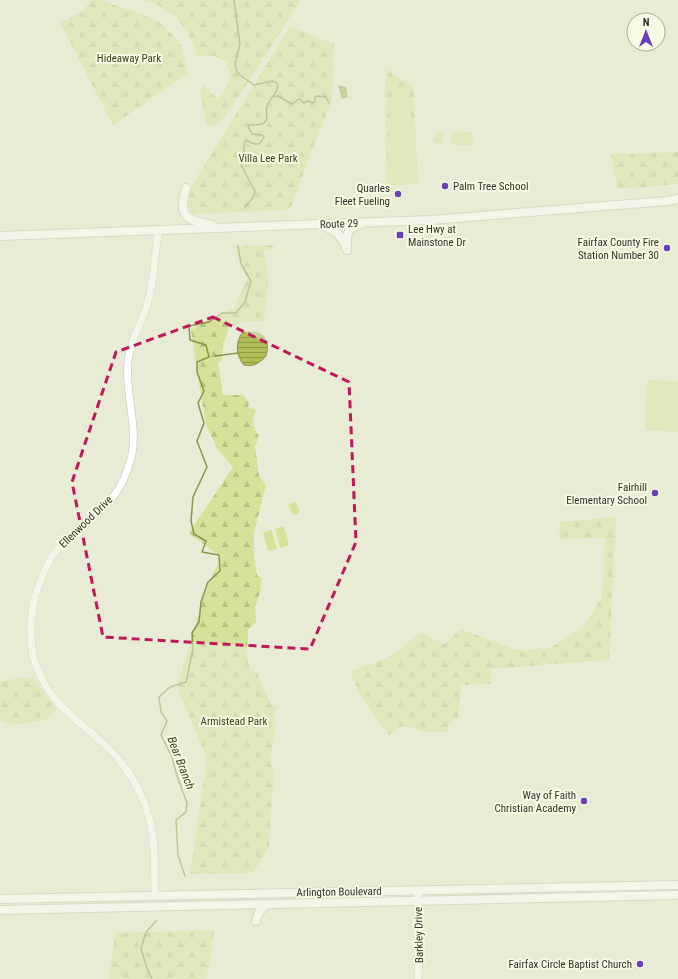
<svg xmlns="http://www.w3.org/2000/svg" width="678" height="979" viewBox="0 0 678 979" font-family="'Roboto Condensed',sans-serif">
<style>
.green{fill:#d8e199}
.forest{fill:url(#forest-firs)}
.water{fill:url(#water-rules);stroke:#8b9449}
.lines{fill:none;stroke-linecap:round;stroke-linejoin:round}
.stream{stroke:#8b9449;stroke-width:1.5}
.tertiary-casing{stroke:#c0c3ae;stroke-width:8}
.primary-casing{stroke:#c0c3ae;stroke-width:10}
.tertiary{stroke:#fff;stroke-width:7}
.primary{stroke:#fff;stroke-width:8}
.marked{fill:none;stroke:#c2185b;stroke-width:3;stroke-dasharray:8 5;stroke-linejoin:round}
.poi-dot{fill:#683fb7;stroke:#f6f9e4;stroke-width:1.5}
.labels{text-anchor:middle;dominant-baseline:central;stroke-width:4;stroke-linejoin:round;paint-order:stroke}
.park-label{font-size:11px;fill:#3e4217;stroke:#f6f9e4}
.poi-label{font-size:11px;fill:#31332a;stroke:#f6f9e4;text-anchor:end}
.street-label{font-size:11px;fill:#31332a;stroke:#f6f9e4}
.water-label{font-size:12px;font-style:italic;fill:#43471d;stroke:#f6f9e4}
</style>
<defs>
<pattern id="forest-firs" width="22" height="20" patternUnits="userSpaceOnUse"><rect width="22" height="20" fill="#d8e199"/><path d="M5 1l3.5 6h-7zM16 11l3.5 6h-7z" fill="#bac284"/></pattern>
<pattern id="water-rules" width="6" height="5" patternUnits="userSpaceOnUse"><rect width="6" height="5" fill="#b2bd56"/><path d="M0 2.5h6" fill="none" stroke="#919a47"/></pattern>
</defs>
<rect width="100%" height="100%" fill="#e8ecd6"/>
<!-- green -->
<path class="green" d="M395,94h5l5,6 2,10 8,10 3,64 -32,2v-11l2,-13 3,-64z
M440,131h3l1,2 -1,10h-10v-5z
M472,132l1,13h-22v-12z
M647,380l31,1v51l-33,-2z
M295,501l5,11 -6,4 -6,-11z
M284,526l5,19 -9,3 -5,-19z
M272,530l5,19 -9,2 -5,-19z
M595,959h10v11l-11,-1z"/>
<!-- forest -->
<path class="forest" d="M91,0h11l20,8 19,5 13,6 8,5 14,14 5,8 4,14 3,14 -75,51 -53,-102 22,-11z
M141,0h160l-56,87 -26,38c-5,1 -8,2 -13,-2l-6,-33 4,-4 15,14 6,-10 6,-15 -5,-14 -13,-5 -16,1c-6,-29 -27,-51 -56,-57z
M290,27l4,1 40,16 -2,56 -22,56 -18,49 -4,5 -94,4c-10,-5 -3,-21 -2,-29z
M385,69l29,17 1,34 -8,-10 -2,-10 -5,-6h-5l-4,4 -3,64 -2,13z
M678,152v32l-61,5 -6,-35z
M274,245v5l-10,1 5,27 -5,43h-16l-19,6 -6,18 -1,15 -4,3 5,32h20l6,8 -1,4 8,3c-4,11 -4,16 3,26l-4,10 4,30 7,9 -12,48v23l3,19 5,4 -2,14 -5,14 1,15 -8,8 -1,26 3,13 7,4 14,32 7,2 -4,6 2,10 -6,38 4,11 -5,75 -16,26 -63,1 17,-115 -30,-72 27,-92 17,-38 -32,-24 44,-66 -16,-18 -11,-25 -9,-52 -6,-43 43,-21 13,-29 -13,-33z
M616,517l-7,143 -118,9 1,15 -30,1 -4,34c-7,1 -10,5 -11,13h-24l-13,-5h-10l-11,8c-17,-22 -30,-38 -39,-64l36,-12 35,-26 23,11 17,-15 55,21 34,-2 31,-19 21,-31 3,-60 -46,1 1,-17z
M22,677l12,2 22,31 -9,10 -32,5 -15,-4v-39z
M214,930l-3,25 -5,24h-97l6,-46z"/>
<!-- water -->
<path class="water" d="M339,86l7,2v4l1,5 -5,1z
M249,332c16,0 21,9 17,24 -6,7 -13,11 -22,9 -8,-9 -9,-22 -2,-32z"/>
<g class="lines">
<!-- stream -->
<path class="stream" d="M234,0l6,44 -5,20 2,7 3,4 14,10 18,-4 5,2c3,8 -7,15 -10,23 -2,5 2,12 -2,16 -4,4 -11,3 -16,3l-1,1 4,8 10,1 2,2c-5,11 -10,7 -18,3 -5,6 -1,7 -2,14 -1,4 -3,6 -3,11l14,26c-1,9 -7,10 -10,17
M274,96h4l14,8 7,-5 2,1 2,3 5,-2 5,2 2,-2v-4l2,-1 9,1 3,6
M215,356l23,-3
M185,876l-7,-21 -2,-35 10,-8 1,-9 -10,-27 -5,-19 -11,-22 6,-14 -6,-9 -2,-15 11,-10 16,-5 7,-33 -1,-16 7,-11 2,-20 7,-20 12,-11 -1,-16 -17,-3 4,-11 -12,-7 -3,-13 2,-24 14,-30 -10,-26 7,-18 -6,-20 6,-12 -7,-19v-10l12,-5 -3,-12 -16,-5 -1,-14 20,-4 13,-9h14l9,-11 6,-21 -10,-17 -3,-18
M152,979l-5,-11 -6,-19 5,-17 11,-12"/>
<!-- tertiary casing -->
<g class="tertiary-casing">
<path id="tertiary" d="M418,890l1,54 -1,35
M155,896c-1,-23 1,-48 -4,-71 -7,-29 -22,-57 -44,-78 -16,-16 -37,-30 -52,-48 -6,-6 -10,-14 -14,-22 -3,-7 -6,-14 -8,-21 -5,-30 -1,-60 13,-88 2,-4 4,-9 7,-13 8,-10 16,-19 26,-27 7,-7 16,-12 23,-19 12,-11 21,-25 26,-41 14,-35 -4,-71 0,-107 2,-22 15,-40 20,-60 7,-23 6,-48 11,-71"/>
</g>
<!-- primary casing -->
<g class="primary-casing">
<path id="primary" d="M186,188c-8,28 -1,32 26,37
M321,225c14,5 21,10 26,25
M0,236l431,-16 236,-19 11,-2
M347,247c-1,-13 0,-19 14,-23
M0,899l678,-14
M0,910l678,-15
M256,921l3,-9 7,-7"/>
</g>
<!-- tertiary -->
<use href="#tertiary" class="tertiary"/>
<!-- primary -->
<use href="#primary" class="primary"/>
</g>
<!-- marked area -->
<path d="M0 0H678V979H0ZM213,317l136,65 7,160 -46,107 -207,-12 -31,-155 44,-130z" fill="#e8ecd6" fill-opacity=".55" fill-rule="evenodd"/>
<path class="marked" d="M213,317l136,65 7,160 -46,107 -207,-12 -31,-155 44,-130z"/>
<!-- markers -->
<g class="poi-dot">
<circle cx="445" cy="186" r="4"/>
<circle cx="398" cy="194" r="4"/>
<rect x="396" y="231" width="8" height="8" rx="2"/>
<circle cx="667" cy="248" r="4"/>
<circle cx="655" cy="493" r="4"/>
<circle cx="584" cy="801" r="4"/>
<circle cx="640" cy="964" r="4"/>
</g>
<g class="labels">
<!-- park labels -->
<g class="park-label">
<text x="129" y="58">Hideaway Park</text>
<text x="268" y="158">Villa Lee Park</text>
<text x="234" y="721">Armistead Park</text>
</g>
<!-- poi labels -->
<g class="poi-label">
<text x="453" y="186" text-anchor="start">Palm Tree School</text>
<text x="390" y="188">Quarles<tspan x="390" dy="13">Fleet Fueling</tspan></text>
<text x="408" y="229" text-anchor="start">Lee Hwy at<tspan x="408" dy="13">Mainstone Dr</tspan></text>
<text x="659" y="242">Fairfax County Fire<tspan x="659" dy="13">Station Number 30</tspan></text>
<text x="647" y="487">Fairhill<tspan x="647" dy="13">Elementary School</tspan></text>
<text x="576" y="795">Way of Faith<tspan x="576" dy="13">Christian Academy</tspan></text>
<text x="632" y="964">Fairfax Circle Baptist Church</text>
</g>
<!-- street labels -->
<g class="street-label">
<text transform="translate(339 224) rotate(-2)">Route 29</text>
<text transform="translate(86 522) rotate(-44)">Ellenwood Drive</text>
<text transform="translate(339 892) rotate(-1)">Arlington Boulevard</text>
<text transform="translate(419 935) rotate(-91)">Barkley Drive</text>
</g>
<!-- water labels -->
<g class="water-label">
<text transform="translate(181 763) rotate(69)">Bear Branch</text>
</g>
</g>
<!-- north arrow -->
<g transform="translate(646 32)"><circle r="19" fill="#f6f9e4" stroke="#a7aa9a"/>
<path d="M0-3L7 15L0 10L-7 15Z" fill="#683fb7"/>
<text y="-6" font-size="11" font-weight="bold" text-anchor="middle" fill="#31332a">N</text>
</g>
</svg>
